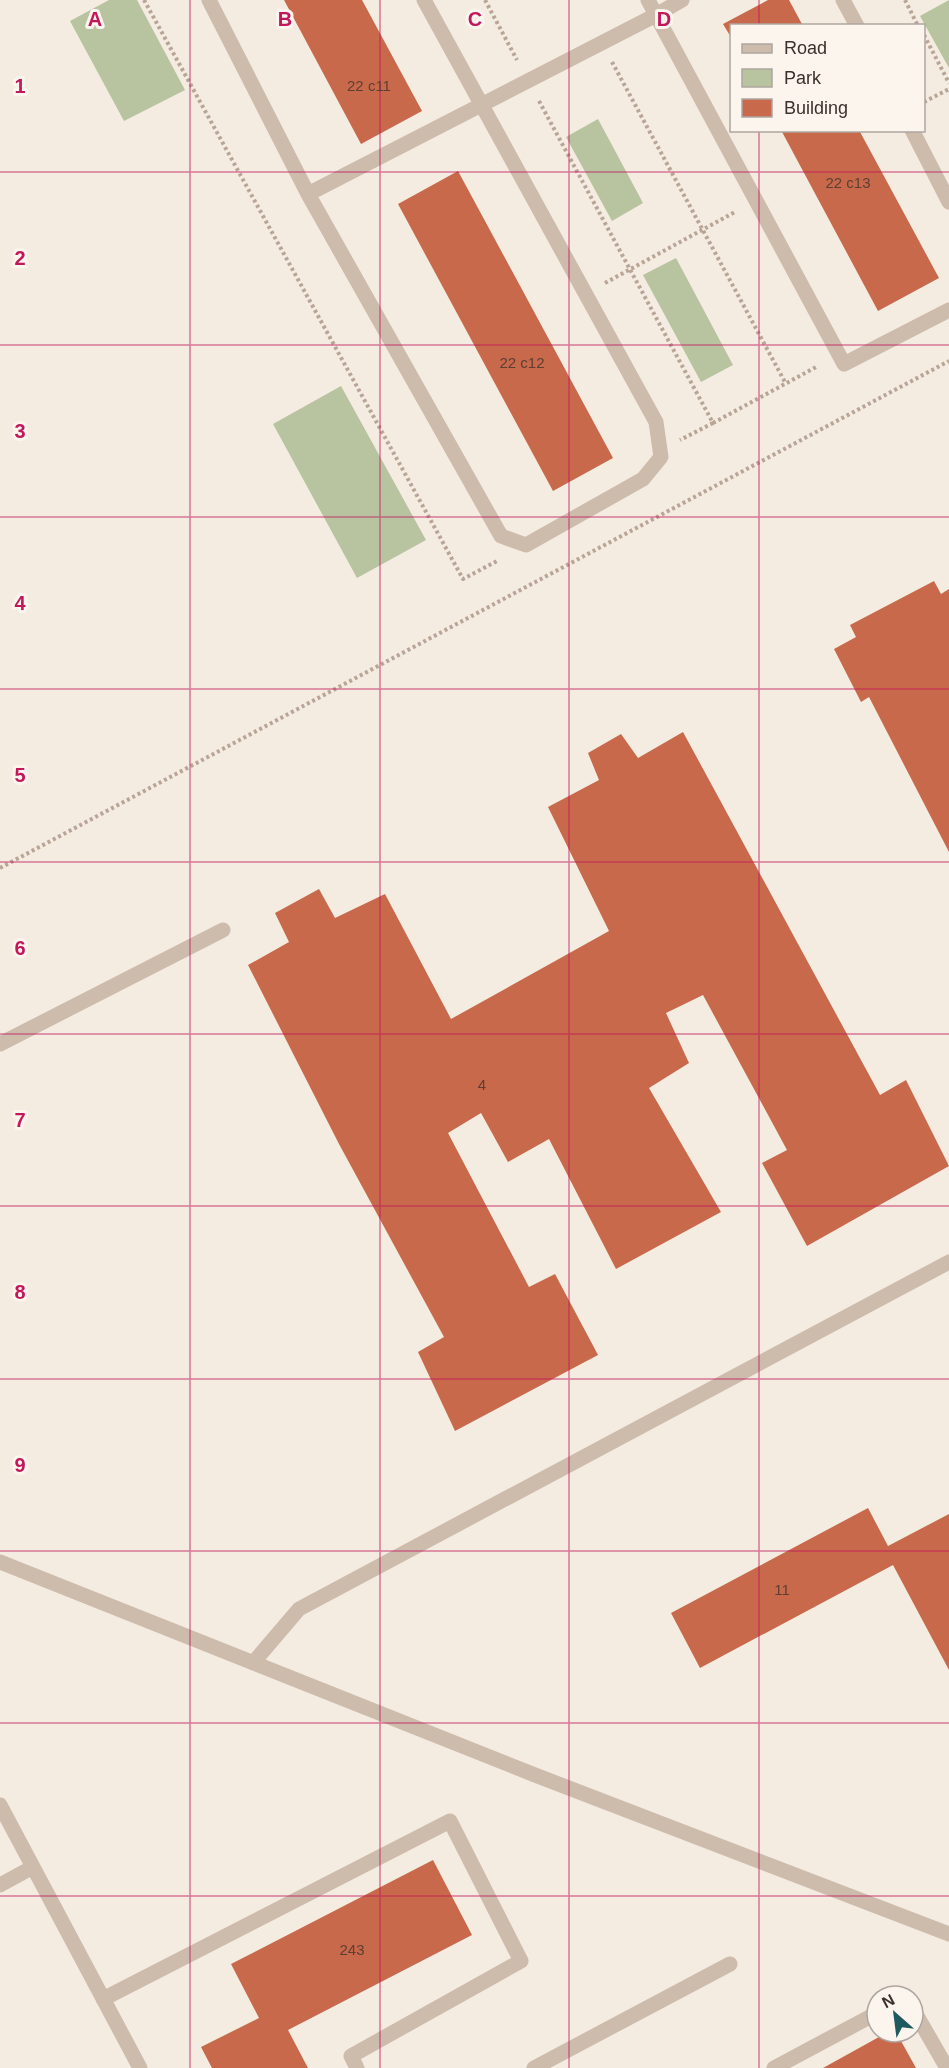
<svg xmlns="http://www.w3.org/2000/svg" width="949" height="2068" viewBox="0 0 949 2068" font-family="Arial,sans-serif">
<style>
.green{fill:#b8c4a0}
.building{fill:#c8694b}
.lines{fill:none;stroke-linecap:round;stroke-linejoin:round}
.path{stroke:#b9a596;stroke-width:4;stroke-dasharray:3 3;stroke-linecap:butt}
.minor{stroke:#cdbbac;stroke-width:15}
.grid{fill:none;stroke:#c2185b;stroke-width:1.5;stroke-opacity:0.55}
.labels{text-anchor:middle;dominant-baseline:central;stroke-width:6;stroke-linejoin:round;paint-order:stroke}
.number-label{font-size:15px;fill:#5e3e33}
.grid-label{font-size:20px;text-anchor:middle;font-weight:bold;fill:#c2185b;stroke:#fbf5ee;stroke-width:6;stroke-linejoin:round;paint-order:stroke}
</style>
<rect width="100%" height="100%" fill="#f4ebe1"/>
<!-- green -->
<path class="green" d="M109,0h28l48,90 -61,31 -54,-100z
M949,0v68l-29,-52z
M598,119l45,84 -31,18 -46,-84z
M676,258l57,107 -32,17 -58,-107z
M341,386l85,154 -69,38 -84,-154z"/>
<!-- building -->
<path class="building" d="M284,0h78l60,111 -61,33z
M768,0h21l14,26h-71v13l-9,-15z
M781,130h78l80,148 -61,33z
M458,171l155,287 -60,33 -155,-287z
M934,581l7,13 8,-5v263l-80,-155 -8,5 -27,-53 22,-12 -6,-12z
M683,732l197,363 26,-15 43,86 -142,80 -45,-83 25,-13 -84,-155 -37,18 23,50 -40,25 72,124 -105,57 -67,-130 -41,23 -27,-49 -33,20 81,154 26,-13 43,81 -143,76 -37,-79 26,-15 -105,-193 -91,-179 41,-23 -14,-29 44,-24 16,29 50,-24 66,125 158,-88 -61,-124 51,-27 -11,-27 33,-19 17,24z
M868,1508l20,38 61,-32v156l-56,-105 -193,103 -29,-55z
M433,1860l39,75 -184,95 20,38h-96l-11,-21 58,-29 -28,-54z
M888,2032h8l20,36h-93z"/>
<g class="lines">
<!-- path -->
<path class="path" d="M144,0l319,579 36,-19
M485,0l32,60
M905,0l13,26
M924,35l25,48
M612,62l174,322
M539,101l174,322 -33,17
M924,102l25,-13
M605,283l130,-71
M713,423l105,-57
M0,868l949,-507"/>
<!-- minor -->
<path class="minor" d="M209,0l99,194 348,-179 188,349 105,-54
M648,0l8,15 26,-15
M843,0l14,26
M912,130l37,72
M308,194l193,342 25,9 117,-66 18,-22 -5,-35 -232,-422
M0,1044l223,-114
M0,1562l535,213 414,159
M253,1663l46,-54 650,-347
M0,1805l33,62 -33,18
M33,1867l107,201
M103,1999l347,-178 71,140 -170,95 6,12
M913,2009l34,59
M534,2068l196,-104
M774,2068l103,-55"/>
</g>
<!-- grid -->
<path class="grid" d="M190,0v2068M380,0v2068M569,0v2068M759,0v26M759,130v1938M0,172h949M0,345h949M0,517h949M0,689h949M0,862h949M0,1034h949M0,1206h949M0,1379h949M0,1551h949M0,1723h949M0,1896h949"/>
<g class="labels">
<!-- number labels -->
<g class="number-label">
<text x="369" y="85">22 c11</text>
<text x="848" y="182">22 с13</text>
<text x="522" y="362">22 с12</text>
<text x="482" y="1084">4</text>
<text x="782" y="1589">11</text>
<text x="352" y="1949">243</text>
</g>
</g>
<g class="grid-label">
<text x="95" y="26">A</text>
<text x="285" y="26">B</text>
<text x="475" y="26">C</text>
<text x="664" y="26">D</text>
<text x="20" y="93">1</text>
<text x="20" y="265">2</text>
<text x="20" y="438">3</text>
<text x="20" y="610">4</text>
<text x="20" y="782">5</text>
<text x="20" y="955">6</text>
<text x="20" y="1127">7</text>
<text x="20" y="1299">8</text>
<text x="20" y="1472">9</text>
</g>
<!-- legend -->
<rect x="730" y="24" width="195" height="108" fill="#fbf5ee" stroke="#aea6a0" stroke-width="1.5"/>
<rect x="742" y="44" width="30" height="9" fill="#cdbbac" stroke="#aea6a0" stroke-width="1.5"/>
<text x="784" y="54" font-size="18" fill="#3b302b">Road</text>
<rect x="742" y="69" width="30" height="18" fill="#b8c4a0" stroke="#aea6a0" stroke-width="1.5"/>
<text x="784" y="84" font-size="18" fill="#3b302b">Park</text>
<rect x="742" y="99" width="30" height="18" fill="#c8694b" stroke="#aea6a0" stroke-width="1.5"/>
<text x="784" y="114" font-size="18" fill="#3b302b">Building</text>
<!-- north arrow -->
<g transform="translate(895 2014) rotate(332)"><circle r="28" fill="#fbf5ee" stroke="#aea6a0" stroke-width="1.5"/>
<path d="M0-4.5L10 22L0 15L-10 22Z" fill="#1f5a5e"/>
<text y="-9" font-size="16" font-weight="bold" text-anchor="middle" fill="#3b302b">N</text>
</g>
</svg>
